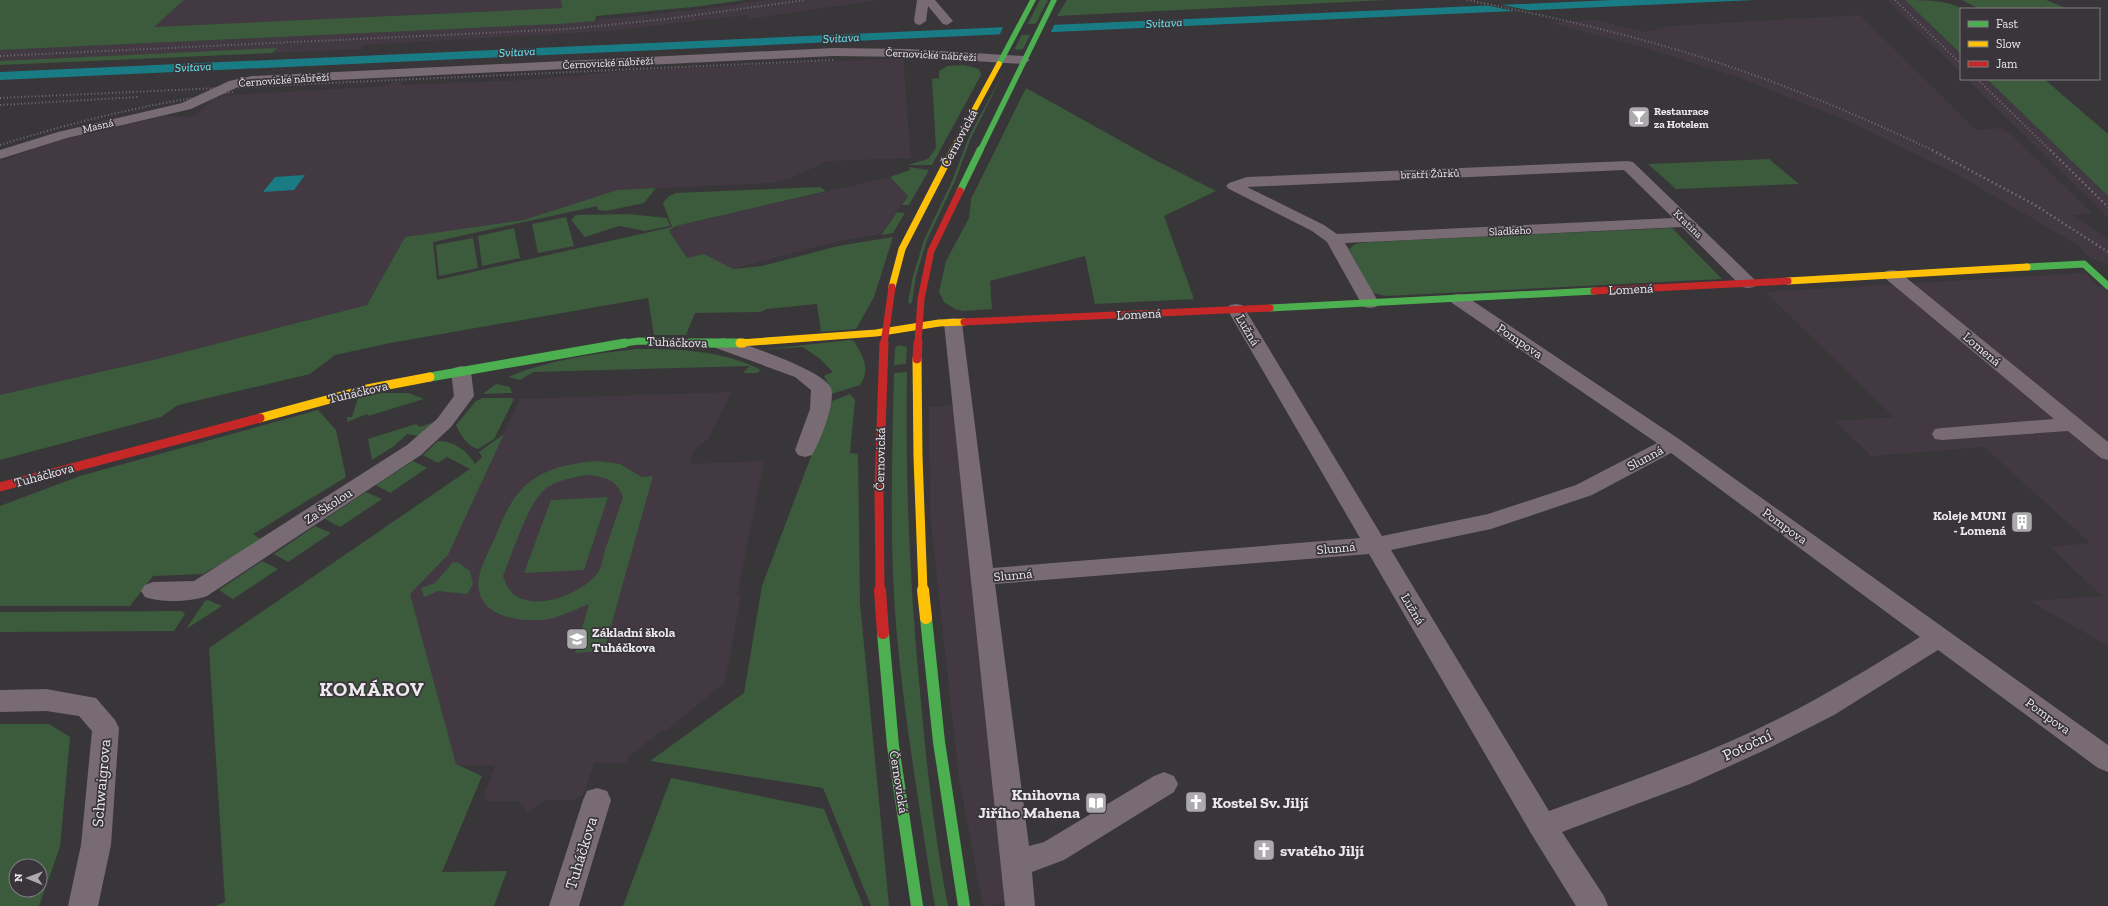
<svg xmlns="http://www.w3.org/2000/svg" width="2108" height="906" viewBox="0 0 2108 906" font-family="'Zilla Slab',serif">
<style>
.built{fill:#423943}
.green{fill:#3b5b3c;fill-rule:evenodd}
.water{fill:#197c85}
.pier{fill:#383639}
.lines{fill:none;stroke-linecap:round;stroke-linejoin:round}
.street{fill:#786b74;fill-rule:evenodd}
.fast-far3{stroke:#4caf50;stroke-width:5.5}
.fast-far2{stroke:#4caf50;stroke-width:7}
.fast-far1{stroke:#4caf50;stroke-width:9}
.fast{stroke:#4caf50;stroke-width:12}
.slow-far3{stroke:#ffc107;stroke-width:5.5}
.slow-far2{stroke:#ffc107;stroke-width:7}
.slow-far1{stroke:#ffc107;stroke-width:9}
.slow{stroke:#ffc107;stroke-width:12}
.jam-far2{stroke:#c62828;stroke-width:7}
.jam-far1{stroke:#c62828;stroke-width:9}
.jam{stroke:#c62828;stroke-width:12}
.rail-far1{stroke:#746d74;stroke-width:2;stroke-dasharray:1 2.5;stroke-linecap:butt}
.rail{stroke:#746d74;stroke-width:2.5;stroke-dasharray:1.5 3;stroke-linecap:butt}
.labels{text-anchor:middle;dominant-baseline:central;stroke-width:3.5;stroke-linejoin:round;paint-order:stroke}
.far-street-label{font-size:11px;fill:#ece9ed;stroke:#39353a}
.far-poi-label{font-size:11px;font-weight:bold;fill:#ece9ed;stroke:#39353a;text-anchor:start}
.far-water-label{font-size:12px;font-style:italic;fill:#6becf8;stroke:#39353a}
.street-label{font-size:13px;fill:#ece9ed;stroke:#39353a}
.poi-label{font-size:13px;font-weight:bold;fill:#ece9ed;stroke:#39353a;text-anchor:end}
.near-street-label{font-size:16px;fill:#ece9ed;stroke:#39353a}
.near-poi-label{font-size:16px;font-weight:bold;fill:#ece9ed;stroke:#39353a;text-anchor:start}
.near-district-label{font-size:20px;font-weight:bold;letter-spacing:1px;fill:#ece9ed;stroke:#39353a}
</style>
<rect width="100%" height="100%" fill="#383639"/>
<!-- built -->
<path class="built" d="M184,0h377l2,8 -410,19z
M765,0h115l-131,19 -2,-4 -139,16 -245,14 -3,4 -88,4 4,-4 -276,12v-11l559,-26 152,-16z
M1887,0h18l56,54v19z
M1860,15l116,115 25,-2 11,7 80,78 -20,2 36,24v25l-17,-5 -12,-13 -121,-71 -110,-54 -111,-44 -98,-31 -92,-24 50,-2 48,12 25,-6z
M903,58l8,100 -83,3 -37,17 -20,5 -154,7 -93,30 -119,17 -38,68 -206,53 -161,37v-234l58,-20 32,-8 76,-17 27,1 21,-19 18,-3 156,-9 4,-4 11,-1 -2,4 125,-5 98,-9z
M1967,79h20l121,117v22z
M890,177l18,19 -28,38 -41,7 -106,28 -29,-15 -17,5 -18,-28 8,-2 -1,-3z
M2085,273l12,13 11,1v359l-78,-45 72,-5 -52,-49 40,-4 -106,-96 -113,9 -36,-35 59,-4 -129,-125z
M732,392l-24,47 -15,12 -3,13 74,-3 -27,134h4l-16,87 -58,48h-4l-35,27v6h-34l-10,31 -10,6h-29l-17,12 -10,-11h-30l-4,-6 11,-30h-39l-46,-171 38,-39 72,-156z
M956,405l49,497 -16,4h-6l-24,-127 -29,-265 -1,-107z"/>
<!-- green -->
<path class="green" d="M0,0h184l-30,27 408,-19 -1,-8h184l-52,7 -97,9 -1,5 -36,3 -559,26z
M1040,0h8l-25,49 -7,1 -1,-2z
M1067,0h320l-330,16z
M1905,0c19,0 42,0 58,9h-2v45z
M1962,0h84l22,9h-89z
M277,48l-5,5 -272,12v-4z
M964,65l15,4 2,6 -49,90h-24l20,-6 8,-11 -4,-69 7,-1v-7l8,-5z
M1005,70l-34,68 -16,43 -28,59 -11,36 -4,26 -2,2 -2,-2 5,-26 11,-36 28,-59 18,-47z
M1987,79h57l64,55v62z
M1026,88l131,73 59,30 -52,25 30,83 -99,5 -10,-48 -95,25 2,28 -29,2 -8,-2 -11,-7 -5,-10 7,-31 23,-43 2,-19z
M1769,159l30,25 -123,5 -28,-25z
M909,167l20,3 -20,35h-7l6,-9 -18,-19 20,-7z
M820,187l6,4 -150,35 -7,5 18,27 17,-4 29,15 29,-3 76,-20 55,-9 -19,60 -18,32 -35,3 -4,-28 -50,5 -7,3 -65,1 -9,22h-32l-6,-37 -258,45 -55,12 -25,19 -132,31 -17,12 -161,43v-65l161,-37 206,-53 38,-68 119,-17 93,-30 39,-2 -12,15 -38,8 -8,-1 -1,-4 -164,36 4,38 235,-53 -9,-24 6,-7 7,-3z
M897,212l8,1 -12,20 -12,2z
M628,214l39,4 3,8 -25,5 -26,-5 -34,11 -14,-17 5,-5z
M566,217l8,29 -36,7 -6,-29z
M514,228l6,30 -38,8 -4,-30z
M1672,228l50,51 -336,17 -13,-3 -2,-3 -22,-41 6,-5 14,-2z
M473,238l5,30 -39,8 -3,-31z
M849,340l5,1c9,15 17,28 6,44l-29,9 -3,-11 -4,-7 9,-4 -13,-13 -17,-12 -44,3z
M898,345l9,2 -1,17 -12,1 1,-17z
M636,349c43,0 86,1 125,21l-4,3h-14l7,-7 -217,6 -13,8 -12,-3c40,-17 85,-23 128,-28z
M907,372c-2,110 3,220 14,330 6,68 14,137 27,204h-13l-3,-17c-13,-84 -27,-168 -35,-252 -8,-88 -5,-176 -3,-264z
M496,384l14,3 2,6 -29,1z
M381,393h28l15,6 -56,17 -1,-2 -20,8v-5h5l6,-19z
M850,394l5,6 -5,53 8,1 2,149 29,303h-18l-48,-118 -173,-27 94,-68 18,-107 70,-185z
M483,398h29l2,1 -20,40 -16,10c-11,-3 -18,-15 -22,-24l20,-24z
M318,410l18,20 10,47 -93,57 9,6 -59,34 -50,2 -23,30h-130v-100l80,-30z
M431,423l1,1 -12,12 -13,-2 -13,12 -22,14 -4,-21 48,-15 4,3z
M504,434l-56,121 -38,39 46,170 26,12 -40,96 65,-1 -13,35h-279l10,-4 -16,-254 261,-179 -23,-12 -9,6 -15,-8 15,-14c17,0 29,10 37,23l7,-7 -3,-5z
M413,461l14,7 -37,25 -14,-8z
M598,461l22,3 22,13 11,-1 -49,175 -29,2 14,-49c-13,5 -26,12 -40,15 -29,5 -77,-3 -70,-42 2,-12 10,-26 15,-37 10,-24 17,-44 38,-60 20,-14 43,-17 66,-19zM588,475c19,3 28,4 35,22 -6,18 -12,36 -18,53 -2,7 -3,15 -6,21 -14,21 -59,40 -83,25 -7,-4 -10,-12 -13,-20 9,-22 25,-72 41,-86 12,-10 30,-13 44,-15z
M366,492l16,7 -42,28 -15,-8z
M608,497l-24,73 -60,3 27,-73z
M315,526l16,7 -43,29 -14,-8z
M262,561l16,8 -45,30 -14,-9z
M453,562l6,1 11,8 3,13 -6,10 -29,-3 -14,6 -3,-9 14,-5z
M208,600l14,6 -36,23 19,-28z
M182,611l3,3 -11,17 -174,1v-20z
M0,724h49l21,13 -10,110 -21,59h-39zM16,866h24v24h-24z
M671,778l153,31 39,97h-240z"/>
<!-- water -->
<path class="water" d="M1612,0h143l-1755,80v-8z
M305,175l-11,15 -31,2 12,-15z"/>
<!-- pier -->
<path class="pier" d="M1493,3l44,9 -13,1 -44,-9z
M1055,23l-5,11 -51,2 5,-11z"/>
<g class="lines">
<!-- street -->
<path class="street" d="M917,0h18l18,21 -6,4 -4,-1 -15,-18 -2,15 -6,4 -4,-1 -2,-3z
M833,48l75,1 116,7 6,4 -6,4 -116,-7 -75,-1 -581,28 -14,3 -47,22 -124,29 -67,21v-9l58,-18 124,-29 47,-22 23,-5z
M1628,161l5,1 121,117 3,4 -3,4 -6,1 -6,-1 -60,-60 -337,16 34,60 -3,4 -6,1 -6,-1 -3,-4 -34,-61 -15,-11 -83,-42 -3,-3 3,-3 18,-6zM1624,170l49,48 -336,16 -13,-9 -77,-38z
M1892,270l6,1 210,171v18l-7,-2 -33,-27 -126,9 -7,-1 -3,-5 3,-5 7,-1 112,-9 -168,-140 -3,-4 3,-4z
M1458,294l6,1 215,144 429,306v27l-10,-4 -160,-118 -104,65 -69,35 -75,34 -128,48 42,64 4,10h-32l-44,-71 -163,-281 -374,30 34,262 15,-4 110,-66 10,-4 10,4 4,8 -4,8 -110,68 -32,12 3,34h-30l-61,-583 3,-4 6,-1 6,1 3,4 31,245 367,-30 -133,-229 3,-4 6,-1 6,1 3,4 137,227 106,-22 88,-29 81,-42 -205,-140 -3,-4 3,-4zM1671,453l249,184c-34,21 -68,42 -104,62 -85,47 -176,79 -267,112l-158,-261 100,-21 101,-34z
M723,338c19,5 101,32 108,50 5,14 -11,54 -19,67l-7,2 -7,-2 -3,-5 15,-41 1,-19 -16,-13 -79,-29 -2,-4 2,-4z
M461,366l7,2 3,4 3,24 -23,31 -30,28 -214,141c-17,6 -45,7 -62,1l-4,-6 4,-6 8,-3 41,-1 213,-136 30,-26 17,-23 -3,-24 3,-4z
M46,689l50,9 19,22 4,8 -8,117 -13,61h-30l13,-61 11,-114 -13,-15 -33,-5 -46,1v-22z
M597,788l10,3 4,9 -32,106h-30l34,-106 4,-9z"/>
<!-- fast-far3 -->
<path class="fast-far3" d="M999,64l34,-64
M980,151l74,-151"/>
<!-- fast-far2 -->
<path class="fast-far2" d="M960,191l20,-41
M2027,267l57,-3 24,22
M1270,308l324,-17
M617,344l22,-3 79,3
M726,344l14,-1"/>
<!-- fast-far1 -->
<path class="fast-far1" d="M690,343h50
M430,377l195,-34"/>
<!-- fast -->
<path class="fast" d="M926,618l13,124 25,164
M883,633l10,113 24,160"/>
<!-- slow-far3 -->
<path class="slow-far3" d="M952,151l47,-87"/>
<!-- slow-far2 -->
<path class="slow-far2" d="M1788,281l239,-14
M892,287l10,-38 51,-99
M740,343l136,-10 63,-10 25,-1"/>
<!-- slow-far1 -->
<path class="slow-far1" d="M740,343h3
M917,359l1,98 5,134
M260,418l107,-29 63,-12"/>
<!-- slow -->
<path class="slow" d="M923,590l3,28"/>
<!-- jam-far2 -->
<path class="jam-far2" d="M1594,291l194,-10
M964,322l306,-14
M884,344l8,-57
M918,344l3,-45 10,-48 29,-60"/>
<!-- jam-far1 -->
<path class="jam-far1" d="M917,359l1,-16
M0,487l260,-69
M880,591l-1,-102 5,-146"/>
<!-- jam -->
<path class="jam" d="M880,590l3,43"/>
<!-- rail-far1 -->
<path class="rail-far1" d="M1467,0c56,11 112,23 168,38 103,27 203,67 299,113
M1895,0l66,64
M0,56l568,-27 99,-10 138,-19
M1977,79l74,72
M0,98l835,-38
M0,105l138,-8
M0,145c77,-24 154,-43 234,-53"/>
<!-- rail -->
<path class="rail" d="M1932,150l103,55 73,47
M2050,150l58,57"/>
</g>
<!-- icons -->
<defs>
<g id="bar-square" transform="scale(1.15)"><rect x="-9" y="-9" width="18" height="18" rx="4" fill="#adaaae" stroke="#39353a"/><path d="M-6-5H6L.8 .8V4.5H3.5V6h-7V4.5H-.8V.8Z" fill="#fff"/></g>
<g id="building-square" transform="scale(1.15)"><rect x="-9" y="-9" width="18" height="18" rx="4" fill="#adaaae" stroke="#39353a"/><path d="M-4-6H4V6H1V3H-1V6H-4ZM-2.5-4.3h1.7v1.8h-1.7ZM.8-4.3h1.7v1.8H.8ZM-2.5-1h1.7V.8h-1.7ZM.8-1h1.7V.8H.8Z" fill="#fff"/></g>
<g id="school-square" transform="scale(1.15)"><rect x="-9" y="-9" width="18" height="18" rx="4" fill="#adaaae" stroke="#39353a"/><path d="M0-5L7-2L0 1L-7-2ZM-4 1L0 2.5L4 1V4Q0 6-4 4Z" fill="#fff"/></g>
<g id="church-square" transform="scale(1.15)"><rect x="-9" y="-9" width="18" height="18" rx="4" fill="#adaaae" stroke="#39353a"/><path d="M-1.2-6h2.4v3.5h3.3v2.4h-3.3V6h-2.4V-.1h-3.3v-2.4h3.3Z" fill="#fff"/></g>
<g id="library-square" transform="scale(1.15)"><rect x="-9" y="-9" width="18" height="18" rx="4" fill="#adaaae" stroke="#39353a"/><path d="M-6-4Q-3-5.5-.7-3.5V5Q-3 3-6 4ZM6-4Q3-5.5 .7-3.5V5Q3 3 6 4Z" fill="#fff"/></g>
</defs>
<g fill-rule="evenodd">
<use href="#bar-square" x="1639" y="117"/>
<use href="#building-square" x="2022" y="522"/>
<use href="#school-square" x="577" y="639"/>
<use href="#church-square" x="1196" y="802"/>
<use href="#library-square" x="1096" y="803"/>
<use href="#church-square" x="1264" y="850"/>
</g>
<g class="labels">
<!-- far-street labels -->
<g class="far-street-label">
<text transform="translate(931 55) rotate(3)">Černovické nábřeží</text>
<text transform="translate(608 63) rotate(-3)">Černovické nábřeží</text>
<text transform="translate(284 80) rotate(-4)">Černovické nábřeží</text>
<text transform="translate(98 126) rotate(-13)">Masná</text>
<text transform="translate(1430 174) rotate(-2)">bratří Žůrků</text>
<text transform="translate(1688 224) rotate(44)">Kratina</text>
<text transform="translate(1510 231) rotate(-3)">Sladkého</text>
</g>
<!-- far-poi labels -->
<g class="far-poi-label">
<text x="1654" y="111">Restaurace<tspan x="1654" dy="13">za Hotelem</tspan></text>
</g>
<!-- far-water labels -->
<g class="far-water-label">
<text transform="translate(1164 23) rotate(-3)">Svitava</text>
<text transform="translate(841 38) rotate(-3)">Svitava</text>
<text transform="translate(517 52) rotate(-3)">Svitava</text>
<text transform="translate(193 67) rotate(-3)">Svitava</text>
</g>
<!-- street labels -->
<g class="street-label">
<text transform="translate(959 138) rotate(-62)">Černovická</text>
<text transform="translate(1631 289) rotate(-3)">Lomená</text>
<text transform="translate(1139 314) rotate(-3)">Lomená</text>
<text transform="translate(1248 330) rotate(59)">Lužná</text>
<text transform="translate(1520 341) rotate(34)">Pompova</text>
<text transform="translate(677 342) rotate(2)">Tuháčkova</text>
<text transform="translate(1982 349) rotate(40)">Lomená</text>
<text transform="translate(358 392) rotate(-13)">Tuháčkova</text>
<text transform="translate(1645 458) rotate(-28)">Slunná</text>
<text transform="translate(880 459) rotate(-89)">Černovická</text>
<text transform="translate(44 475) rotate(-15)">Tuháčkova</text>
<text transform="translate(328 506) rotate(-33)">Za Školou</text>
<text transform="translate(1785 526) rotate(36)">Pompova</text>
<text transform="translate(1336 548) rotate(-5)">Slunná</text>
<text transform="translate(1013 575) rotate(-5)">Slunná</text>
<text transform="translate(1413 609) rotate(59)">Lužná</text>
<text transform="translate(2048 716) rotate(36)">Pompova</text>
<text transform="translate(899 782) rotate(81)">Černovická</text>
</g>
<!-- poi labels -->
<g class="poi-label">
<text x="2006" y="515">Koleje MUNI<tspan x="2006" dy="15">- Lomená</tspan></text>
<text x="592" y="632" text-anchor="start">Základní škola<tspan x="592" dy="15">Tuháčkova</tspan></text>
</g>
<!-- near-street labels -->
<g class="near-street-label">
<text transform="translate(1747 745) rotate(-25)">Potoční</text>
<text transform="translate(101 783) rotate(-85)">Schwaigrova</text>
<text transform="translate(581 853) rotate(-73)">Tuháčkova</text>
</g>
<!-- near-poi labels -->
<g class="near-poi-label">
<text x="1080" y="794" text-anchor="end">Knihovna<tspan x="1080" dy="18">Jiřího Mahena</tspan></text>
<text x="1212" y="802">Kostel Sv. Jiljí</text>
<text x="1280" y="850">svatého Jiljí</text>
</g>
<!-- near-district labels -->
<g class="near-district-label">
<text x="372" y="689">KOMÁROV</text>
</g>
</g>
<!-- legend -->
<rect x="1960" y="8" width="140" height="72" fill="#39353a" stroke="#817d82"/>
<rect x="1968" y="21" width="20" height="6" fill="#4caf50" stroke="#817d82"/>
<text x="1996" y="28" font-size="12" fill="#ece9ed">Fast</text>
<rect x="1968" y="41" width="20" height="6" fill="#ffc107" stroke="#817d82"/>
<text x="1996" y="48" font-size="12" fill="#ece9ed">Slow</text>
<rect x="1968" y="61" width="20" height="6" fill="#c62828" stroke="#817d82"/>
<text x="1996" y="68" font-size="12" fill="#ece9ed">Jam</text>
<!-- north arrow -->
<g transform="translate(28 878) rotate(271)"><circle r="19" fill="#39353a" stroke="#817d82"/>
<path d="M0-3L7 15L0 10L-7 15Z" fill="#adaaae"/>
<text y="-6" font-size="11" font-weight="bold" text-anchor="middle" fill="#ece9ed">N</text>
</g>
</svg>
